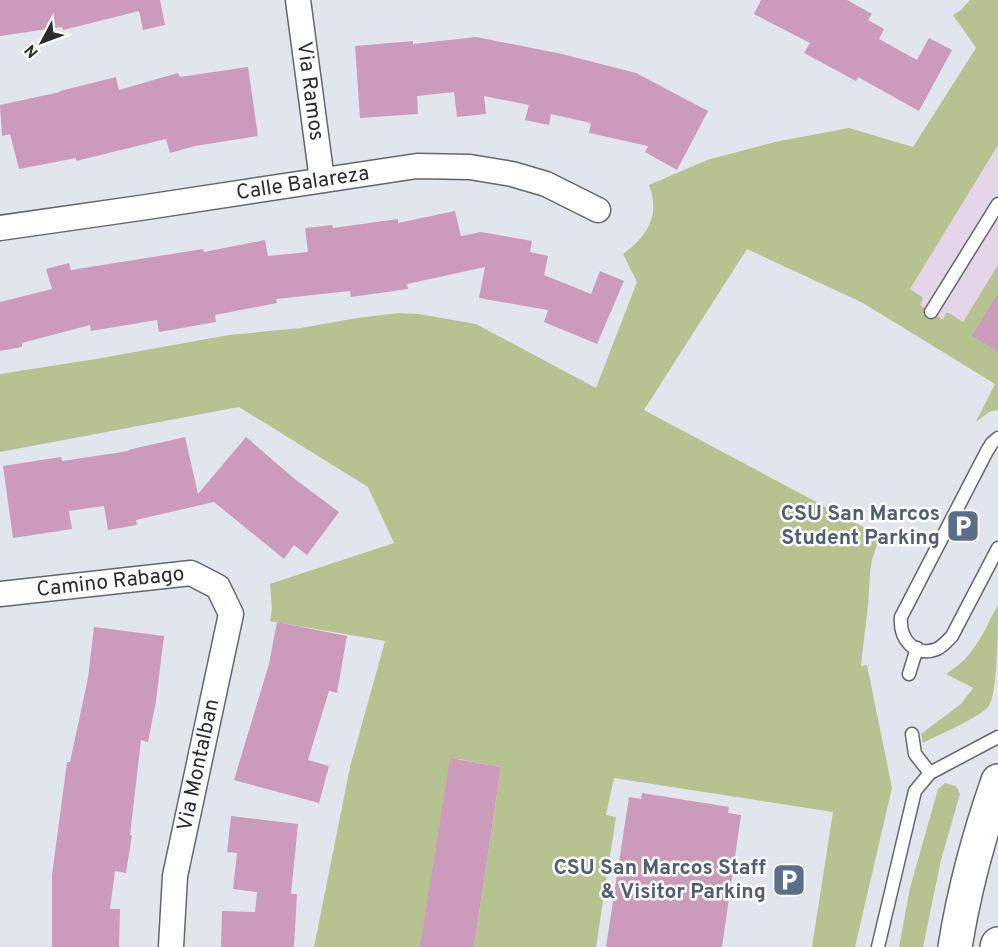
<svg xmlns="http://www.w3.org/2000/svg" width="998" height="947" viewBox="0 0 998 947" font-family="Overpass,sans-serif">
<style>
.commercial{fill:#e4d5e8}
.green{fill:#b6c390}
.building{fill:#cc9bbc}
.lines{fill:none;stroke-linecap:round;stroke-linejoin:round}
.lane-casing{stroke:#63666d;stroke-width:15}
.street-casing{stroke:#63666d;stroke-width:27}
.secondary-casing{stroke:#63666d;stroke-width:36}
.lane{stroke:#fff;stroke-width:12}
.street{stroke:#fff;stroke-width:24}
.secondary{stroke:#fff;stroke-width:33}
.labels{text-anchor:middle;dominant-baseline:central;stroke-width:5;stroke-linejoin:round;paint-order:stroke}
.street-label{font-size:21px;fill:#2a2c2f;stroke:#fff}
.service-label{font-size:21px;font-weight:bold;fill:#4e5e75;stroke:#fff;text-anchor:end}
</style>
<rect width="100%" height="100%" fill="#e1e5ed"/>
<!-- commercial -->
<path class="commercial" d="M998,83v302l-128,-93z"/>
<!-- green -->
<path class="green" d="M970,0h28v145l-88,144 12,8 1,2 -3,6 23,15 3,-7h3l14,9 35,-57v145l-9,2 -13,10 19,-38 -132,-81 -116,-54 -103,161 238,127c-15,23 -11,42 -14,68 -2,20 -5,40 -7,61l6,-1 25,123 -37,159h-43l21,-135 -219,-34 -8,37 10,2 -20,130h-122l27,-180 -43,-8 -16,53 -21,135h-107l36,-180 35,-126 -115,-20 2,-12 -2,-25 124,-41 -26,-56 -129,-80 -239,45v-78l96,-15 133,-24 72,-7 56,-10 42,-5 20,1 57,10 120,64 41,-106 -14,-28c24,-17 38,-39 26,-69l58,-25 68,-18 74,-14 64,19 63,-99 -23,-33 8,-5z
M998,605c0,24 0,85 -9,101 -12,13 -49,28 -66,37l-2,-9 40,-30 12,-16 -27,-14c29,-18 36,-40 52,-69z
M945,783l11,3 4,8 -19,66 -18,87h-24l11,-59 28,-99z"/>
<!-- building -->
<path class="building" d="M0,0h160l5,25 -22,5 -4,-19 -76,19 -1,-3 -62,9z
M761,0h86l25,14 -4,6 16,9 -5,10 38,21 12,-22 23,12 -33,61 -61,-34 -2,4 -52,-28 6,-10 -56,-29z
M476,37l86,17 74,19 72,38 -31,59 -32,-18 3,-6 -59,-13 2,-10 -40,-9 -2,11 -24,-5 4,-15 -45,-9 2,18 -29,3 -3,-25 -37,4 1,18 -58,4 -5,-72 58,-5v3z
M248,67l10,69 -63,10 -25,7 -4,-14 -90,22v-3l-57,11 -9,-35 -8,2 -2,-31 60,-13v-1l56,-14 3,13 59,-17 2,4z
M455,211l6,25 20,-4 51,9 -2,11 18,4 -4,19 47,19 9,-23 24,10 -27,63 -53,-22 4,-12 -69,-12 6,-31 -78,17 1,5 -57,8 -1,-6 -74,8 1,4 -62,12 1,7 -57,10 -2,-12 -66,11 -1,-6 -68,18v4l-22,4v-49l52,-13 -6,-20 23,-6 2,7 132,-21 1,3 61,-12 3,16 40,-4 -3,-24 27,-3 1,3 65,-9v4z
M998,293v58l-26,-15z
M185,437l13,57 48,-57 50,43 43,32 -32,43 -13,-10 -10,14 -70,-57 -78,18 1,5 -29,5 -4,-24 -35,5 3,18 -59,9 -10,-72 58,-9 1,4 67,-10 -1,-1z
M277,622l70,14 -10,57 -8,-2 -21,69 21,6 -10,37 -85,-23 35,-116z
M94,627l70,9 -8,65 -8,41 -7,-2 -11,95h2l-6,38 -11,-2 -5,38h10l-1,38h-67v-72l15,-113h3l18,-84z
M450,758l51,9 -27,180h-54z
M642,793l87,14 -1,6 13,2 -19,132h-116l23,-150 12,2z
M231,816l67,8 -7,70h6l-3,53h-73l1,-36 33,1 2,-20 -24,-3 4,-36 -10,-1z"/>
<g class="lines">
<!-- lane casing -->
<g class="lane-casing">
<path id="lane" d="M931,312l67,-108
M998,438l-6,5 -5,8 -86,166c-2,22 14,41 36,32 6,-3 10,-8 15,-13l46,-88
M909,674l8,-26
M912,734l3,20 15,19
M878,947l37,-156 15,-18 68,-36"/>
</g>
<!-- street casing -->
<g class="street-casing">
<g id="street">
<path id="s1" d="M298,0l24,180"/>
<path id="s2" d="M0,228l140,-20 277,-42 53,1 42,7 34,10 52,26"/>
<path id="s3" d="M0,594l191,-21 27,14 13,27 -56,262 -4,71"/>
</g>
</g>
<!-- secondary casing -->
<g class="secondary-casing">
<path id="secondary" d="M955,947c9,-56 24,-112 43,-166
M997,947l1,-3"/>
</g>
<!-- lane -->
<use href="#lane" class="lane"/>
<!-- street -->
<use href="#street" class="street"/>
<!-- secondary -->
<use href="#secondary" class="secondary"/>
</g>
<!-- icons -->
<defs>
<g id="parking-square" transform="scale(1.725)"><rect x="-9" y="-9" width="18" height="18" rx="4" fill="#5c6f8a" stroke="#fff"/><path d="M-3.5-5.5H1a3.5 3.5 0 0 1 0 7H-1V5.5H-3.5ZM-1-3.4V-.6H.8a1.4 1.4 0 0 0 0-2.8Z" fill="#fff"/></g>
</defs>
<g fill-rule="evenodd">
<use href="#parking-square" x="963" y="526"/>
<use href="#parking-square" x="789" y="880"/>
</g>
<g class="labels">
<!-- street labels -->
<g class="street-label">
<text stroke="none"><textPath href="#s1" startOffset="92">Via Ramos</textPath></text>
<text stroke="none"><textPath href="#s2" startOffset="306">Calle Balareza</textPath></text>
<text stroke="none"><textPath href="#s3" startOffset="111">Camino Rabago</textPath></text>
<text transform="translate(199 765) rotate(-78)">Via Montalban</text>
</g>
<!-- service labels -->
<g class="service-label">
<text x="940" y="514">CSU San Marcos<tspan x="940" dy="24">Student Parking</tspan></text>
<text x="766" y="868">CSU San Marcos Staff<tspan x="766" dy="24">&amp; Visitor Parking</tspan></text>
</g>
</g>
<!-- north arrow -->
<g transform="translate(42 42) rotate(229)" stroke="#ffffff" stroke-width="4.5" paint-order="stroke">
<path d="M0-4.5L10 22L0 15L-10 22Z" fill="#2a2c2f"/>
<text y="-9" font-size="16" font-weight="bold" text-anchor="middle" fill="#2a2c2f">N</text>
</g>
</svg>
